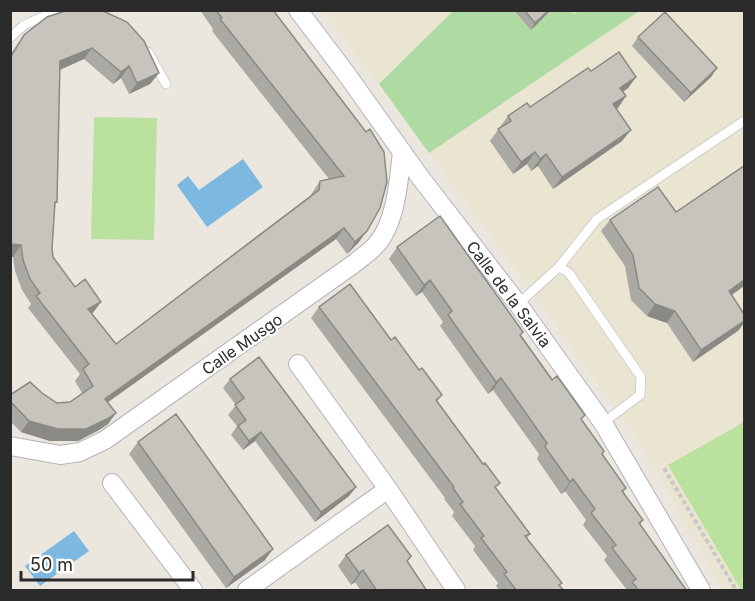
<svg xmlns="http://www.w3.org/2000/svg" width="755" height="601" viewBox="0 0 755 601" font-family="Inter,sans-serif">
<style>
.education{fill:#eae5d0}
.green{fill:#addba1}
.pitch{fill:#bbe19e}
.water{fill:#7db8e1}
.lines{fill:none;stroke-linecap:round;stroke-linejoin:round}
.service-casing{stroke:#b2b2bc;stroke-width:10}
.minor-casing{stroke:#b2b2bc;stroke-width:20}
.path{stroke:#c8c8c8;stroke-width:4;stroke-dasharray:4.5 3;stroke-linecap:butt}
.service{stroke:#fff;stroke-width:9}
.minor{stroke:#fff;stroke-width:18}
.wall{fill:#aaa9a3}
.shaded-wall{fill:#8b8984}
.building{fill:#c6c4bd;stroke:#8b8984;stroke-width:1.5}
.labels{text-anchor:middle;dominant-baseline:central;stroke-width:4.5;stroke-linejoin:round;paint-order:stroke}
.street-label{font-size:16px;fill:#2a2a2a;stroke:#fff}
</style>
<rect width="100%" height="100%" fill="#ebe7de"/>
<!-- education -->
<path class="education" d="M324,11h420v579h-21l-83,-147 -128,-179z"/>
<!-- green -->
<path class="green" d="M453,11h60l18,18 20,-18h20l3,3 5,-3h60l-210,142 -50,-69z"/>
<!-- pitch -->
<path class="pitch" d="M94,117l63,1 -3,122 -63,-1z
M744,422v168h-3l-73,-125z"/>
<!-- water -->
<path class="water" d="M243,159l20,28 -56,40 -30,-42 11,-9 11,14z
M74,531l15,20 -49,35 -15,-20z"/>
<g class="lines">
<!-- service casing -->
<g class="service-casing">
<path id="service" d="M10,38l14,-13 29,-13 20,1
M148,52l18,32
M559,267l38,-48 147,-98
M518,304l41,-37 10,6 72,104 -1,18 -37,28"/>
</g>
<!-- minor casing -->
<g class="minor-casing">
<path id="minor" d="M298,10l47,62 75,105 98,127 85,119 98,167
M298,364l90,125 68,101
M10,446l50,9 20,-3 25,-12 250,-177c7,-6 15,-11 21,-18 20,-22 23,-65 26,-94
M112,483l81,107
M247,590l141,-101"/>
</g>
<!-- path -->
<path class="path" d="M664,468l72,122"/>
<!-- service -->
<use href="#service" class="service"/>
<!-- minor -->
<use href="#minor" class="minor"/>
</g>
<!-- wall -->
<path class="wall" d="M200,10h73l93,122 -7,110 -12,12 -11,-15 -228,163 8,11 -8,11 -9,6 -21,11h-28l-29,-9 -11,-11v-26l32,-2 15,10 13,-1 12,-9 -7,-12 5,-7 -52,-66 3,-4 -9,-14 -7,-19 -2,-14h-3v-202l14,-20 23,-18 112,56 -9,11 -21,10 -8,-16 -8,6 -29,-25 -24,11 -3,132 -2,3 -3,44 1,8 39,57 24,30 195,-149 1,-2 8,-12 9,-2 -117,-148 1,-2z
M513,10h38l-20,20z
M638,37l79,31 -6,9 -27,25 -52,-56z
M591,71l45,6 -8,11 -5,4 -5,16 -2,1 6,32 -69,48 -15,-23 -7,5 -4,-7 -14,10 -23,-33 18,-25 22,-9z
M744,166v120l-12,9 7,35 -46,32 -26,-39 -20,-7 -16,-16 -6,-34 -24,-35 9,-11 66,-8z
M397,247l124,88 61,85 20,34 24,34 -3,5 20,27 -3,5 47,66h-61l1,-1 -23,-30 3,-4 -24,-31 3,-5 -21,-29 -4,3 -24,-35 2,-5 -46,-64 -5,4 -48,-68 3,-4 -21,-30 -6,4 -27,-37z
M319,307l72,33 51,55 -5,7 59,87 34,45 -3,4 35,45 -2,2 4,6h-64l-4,-5 2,-3 -25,-33 2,-4 -23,-30 2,-4 -10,-13 1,-1 -134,-180z
M230,379l126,108 -7,9 -34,26 -60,-81 -12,9 -12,-15 6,-9 -9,-11 8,-10 -13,-17z
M138,442l127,118 -39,28 -97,-134z
M346,555l65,1 -4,6 20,29h-66l-6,-9 -4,3 -13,-19z"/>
<!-- shaded-wall -->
<path class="shaded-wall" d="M549,10h2l-20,20 4,-7z
M92,48l-8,11 -32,14 8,-12z
M129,66l-8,12 -8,6 8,-12z
M717,68l-6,9 -27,25 7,-9z
M159,73l-9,11 -21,10 8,-11z
M636,77l-8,11 -16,11 8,-11z
M626,96l-8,12 -13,8 8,-12z
M631,130l-9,11 -69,48 9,-12z
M535,152l-8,12 -14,10 8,-12z
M546,154l-8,12 -7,5 9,-12z
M344,228l-8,11 -239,171 8,-11z
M367,231l-8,11 -12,12 8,-12z
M10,244l11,1 -8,12h-3z
M430,280l-8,12 -6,4 8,-11z
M744,280v6l-23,16 8,-11z
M101,302l-9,12 -4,-5z
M655,304l20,7 -8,12 -20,-7z
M744,321v2l-5,7 -46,32 8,-12z
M501,378l-8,12 -5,4 8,-12z
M116,413l-8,11 -9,6 -21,11h-28l-29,-9 8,-11z
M261,432l-6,9 -12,9 6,-9z
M573,479l-8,12 -4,3 9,-12z
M356,487l-7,9 -34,26 6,-10z
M273,549l-8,11 -39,28 8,-11z
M363,570l-8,12 -4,3 8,-12z"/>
<!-- building -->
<path class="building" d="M68,10h33l26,12 17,19 15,32 -22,10 -8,-17 -8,6 -29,-24 -32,13 -3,141h-2l-3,47 1,8 22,30 10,-8 16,23 -13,7 28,35 203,-154 1,-9 24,-5 -124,-157 2,-1 -6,-8h57l93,122 4,-3 14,23 3,30 -7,26 -13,23 -12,11 -11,-14 -239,171 11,14 -9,6 -21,10h-28l-29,-8 -19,-20v-6l20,-13 12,11 15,10 13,-1 23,-16 -10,-17 6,-5 -53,-68 4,-3 -10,-14 -7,-19 -2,-15 -11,-1v-186l14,-23 23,-18z
M524,10h25l-14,13z
M665,12l52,56 -26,25 -53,-56z
M619,52l17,25 -16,11 6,8 -13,8 18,26 -69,47 -16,-23 -6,5 -5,-7 -14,10 -23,-33 13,-8 -3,-5 19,-13 3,4 58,-39 3,3z
M744,166v114l-15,11 15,23v7l-43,29 -26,-39 -20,-7 -16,-16 -6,-33 -23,-35 48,-33 18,25z
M440,216l83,116 -3,3 32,45 5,-4 28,39 -4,4 23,32 -2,3 24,34 -4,3 21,29 -4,3 48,68h-48l-7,-9 4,-3 -24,-31 4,-3 -25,-32 4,-4 -22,-30 -3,3 -25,-35 2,-4 -46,-65 -5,4 -48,-67 4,-4 -22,-31 -6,5 -27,-38z
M350,284l41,56 4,-3 24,33 3,-2 20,27 -6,5 47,64 2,-1 15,20 -5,4 35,47 -5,2 37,47 -3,2 5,6h-47l-13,-17 3,-2 -26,-34 3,-2 -24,-32 3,-2 -10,-14 1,-1 -135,-180z
M259,357l97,130 -35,25 -60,-80 -12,9 -11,-15 8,-6 -11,-15 9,-7 -14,-19z
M176,414l97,135 -39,28 -96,-135z
M388,525l23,31 -4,5 20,30h-50l-14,-21 -4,3 -13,-18z"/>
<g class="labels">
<!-- street labels -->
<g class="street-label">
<text transform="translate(509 294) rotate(53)">Calle de la Salvia</text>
<text transform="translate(242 344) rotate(-35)">Calle Musgo</text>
</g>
</g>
<!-- border -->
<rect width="755" height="601" fill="none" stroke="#2a2a2a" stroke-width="24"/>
<!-- scale -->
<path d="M21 571v9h172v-9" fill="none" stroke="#2a2a2a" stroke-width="3"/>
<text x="30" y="571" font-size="18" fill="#2a2a2a" stroke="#ffffff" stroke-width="4.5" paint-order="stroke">50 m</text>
</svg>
